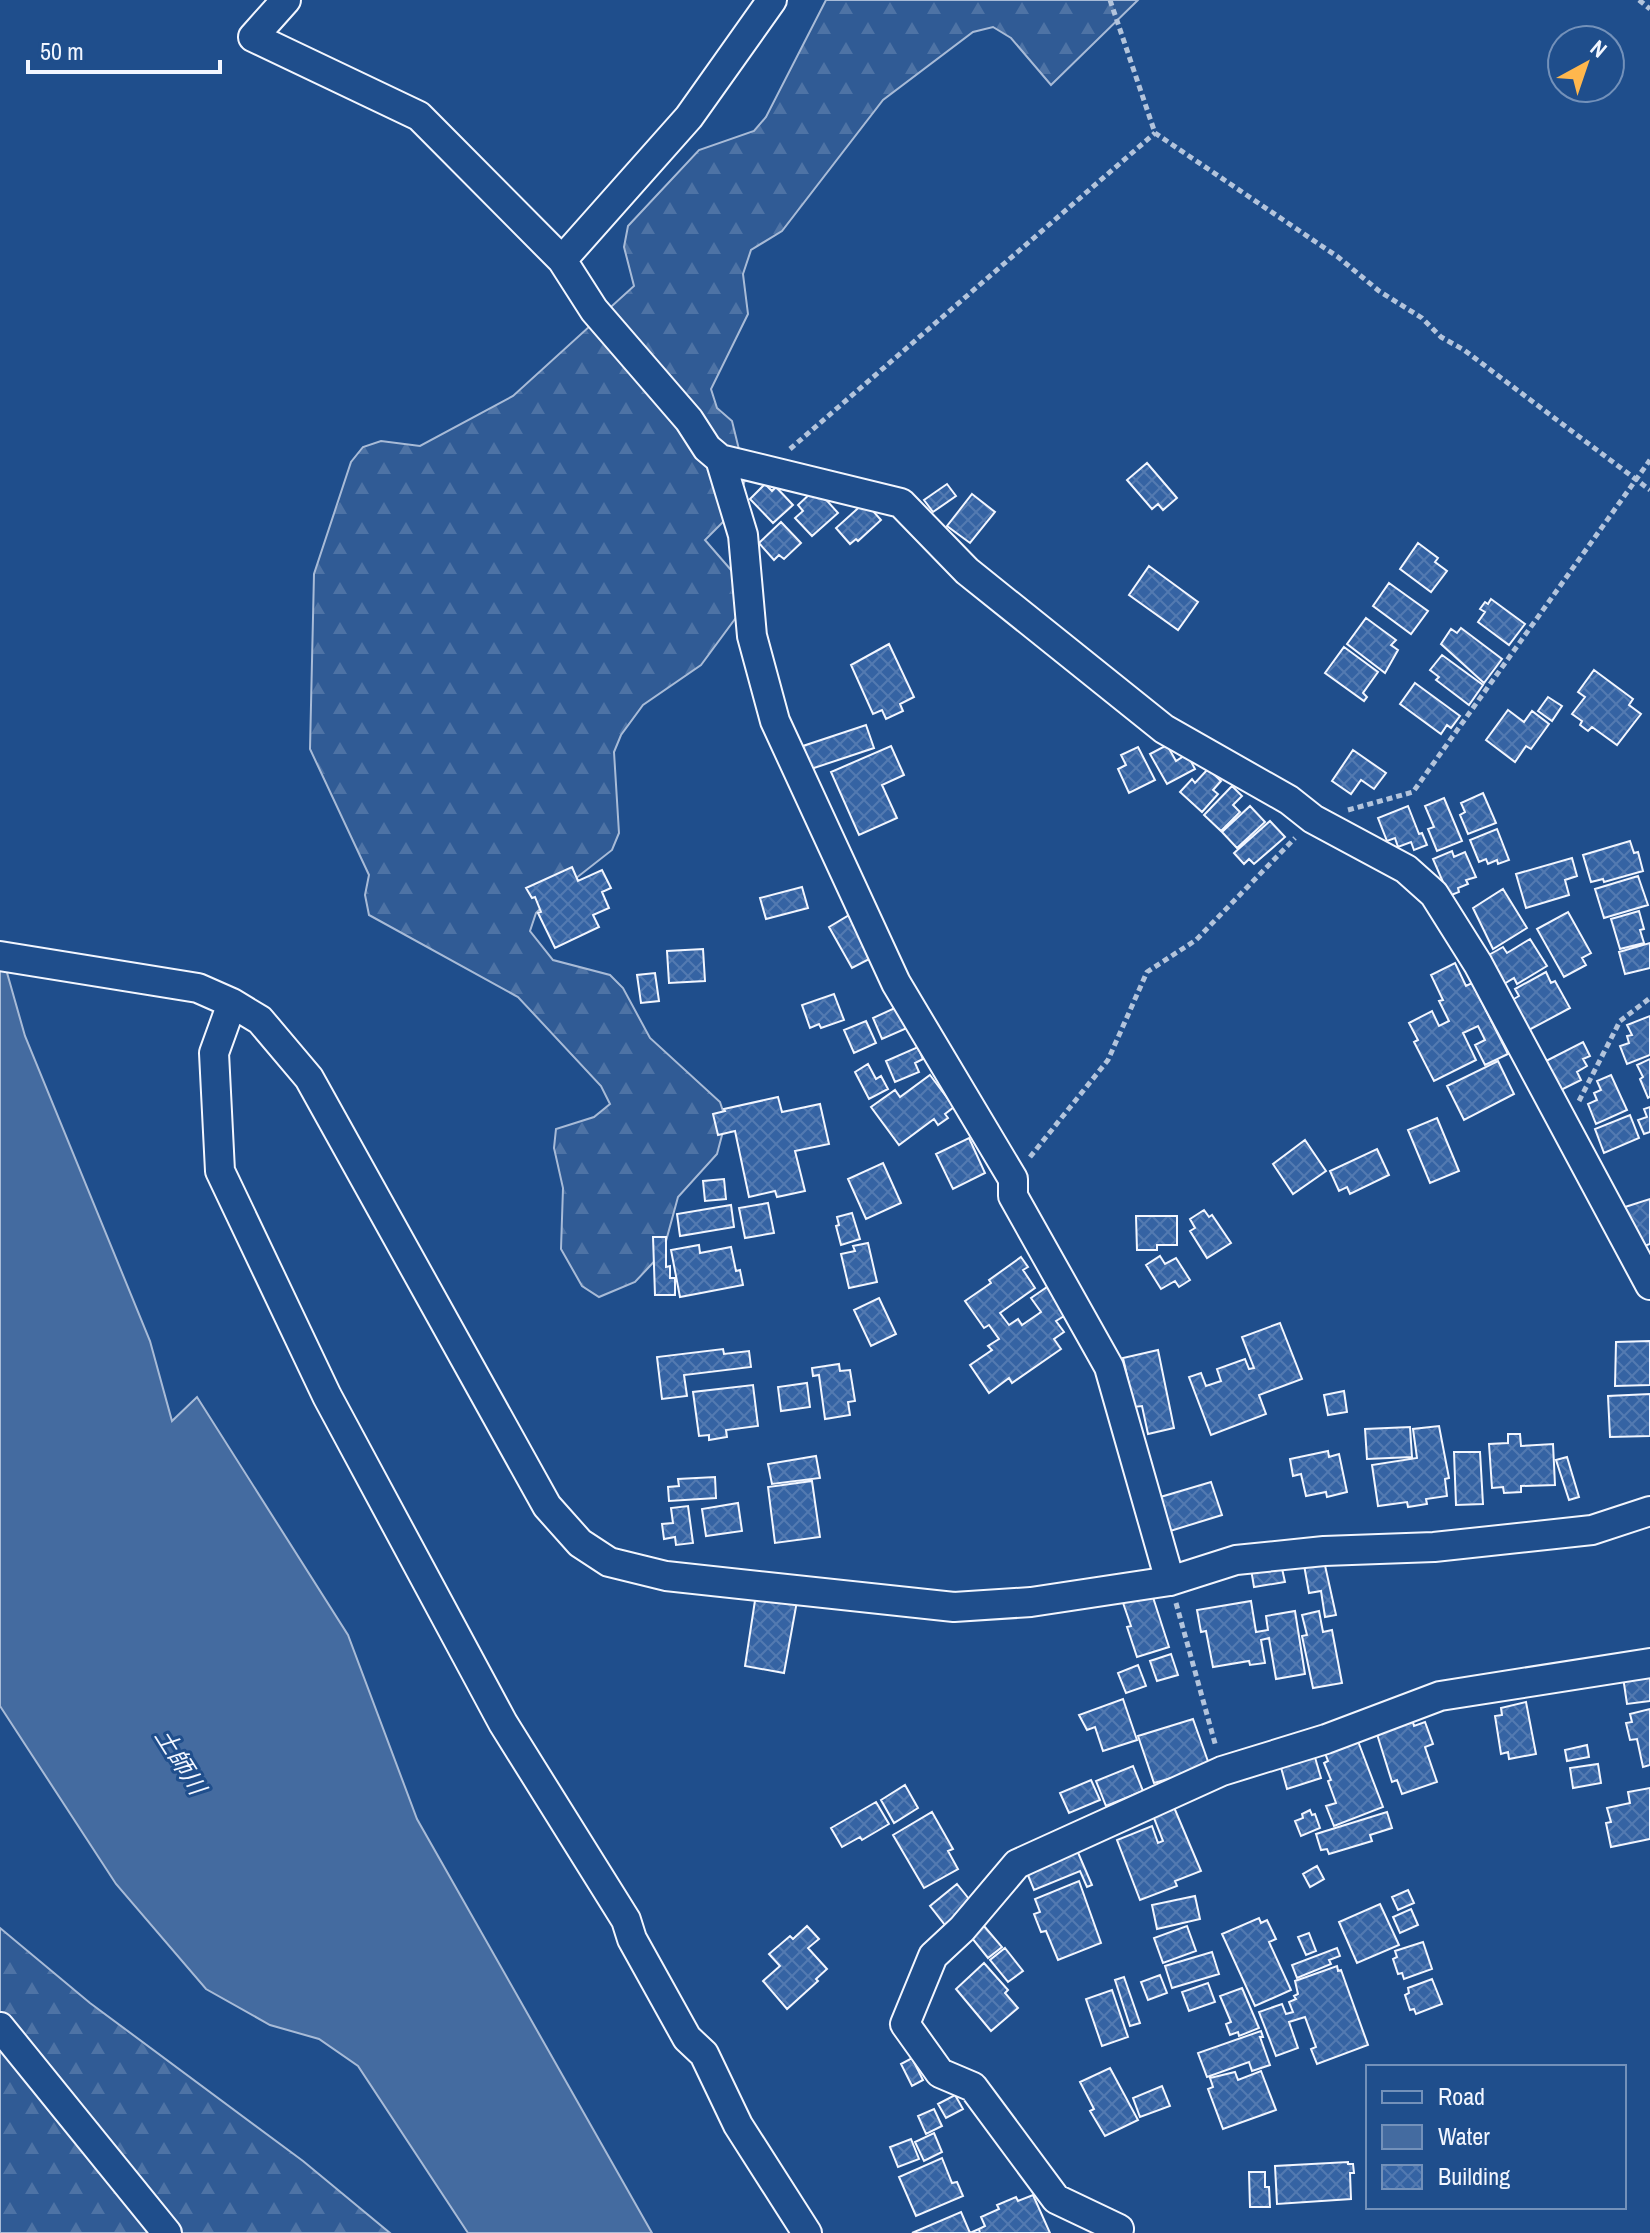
<svg xmlns="http://www.w3.org/2000/svg" width="1650" height="2233" viewBox="0 0 1650 2233" font-family="'Archivo Narrow','Noto Sans JP',sans-serif">
<style>
.forest{fill:url(#forest-firs);stroke:#a8bbd7;stroke-width:2}
.water{fill:#446ba0;stroke:#a8bbd7;stroke-width:2}
.building{fill:url(#building-cross-hatch);stroke:#f2f6ff;stroke-width:2}
.lines{fill:none;stroke-linecap:round;stroke-linejoin:round}
.minor-casing{stroke:#f2f6ff;stroke-width:32}
.path{stroke:#b3c4dc;stroke-width:5;stroke-dasharray:6 4;stroke-linecap:butt}
.minor{stroke:#1f4e8c;stroke-width:28}
.labels{text-anchor:middle;dominant-baseline:central;stroke-width:6;stroke-linejoin:round;paint-order:stroke}
.water-label{font-size:24px;font-style:italic;fill:#f2f6ff;stroke:#1f4e8c}
</style>
<defs>
<pattern id="forest-firs" width="22" height="20" patternUnits="userSpaceOnUse" patternTransform="scale(2)"><rect width="22" height="20" fill="#305b95"/><path d="M5 1l3.5 6h-7zM16 11l3.5 6h-7z" fill="#4e73a5"/></pattern>
<pattern id="building-cross-hatch" width="8" height="8" patternUnits="userSpaceOnUse" patternTransform="scale(2)"><rect width="8" height="8" fill="#3563a3"/><path d="M0 0l8 8M0 8l8-8" fill="none" stroke="#537ab1"/></pattern>
</defs>
<rect width="100%" height="100%" fill="#1f4e8c"/>
<!-- forest -->
<path class="forest" d="M826,0h312l-87,85 -40,-47 -18,-11 -20,5 -90,68 -101,131 -31,19 -8,24 5,40 -37,75 6,19 15,13 14,57 -14,35 -27,27 39,45 2,19 -45,61 -58,40 -22,30 -7,17 5,81 -7,17 -60,47 -16,16 -6,18 23,29 57,15 13,13 27,50 70,64 6,18 -9,34 -39,43 -15,55 -28,30 -36,15 -17,-11 -21,-37 2,-61 -9,-40 2,-19 38,-12 16,-13 -9,-18 -83,-89 -149,-82 -4,-20 4,-20 -59,-126 4,-175 37,-112 12,-15 18,-6 39,5 93,-50 121,-110 -10,-39 4,-21 71,-76 55,-19 12,-14z
M0,1928l90,75 213,158 87,72h-390z"/>
<!-- water -->
<path class="water" d="M0,948l25,88 125,305 22,80 25,-24 151,238 69,184 235,414h-184l-110,-167 -39,-27 -49,-14 -64,-36 -90,-105 -116,-178z"/>
<!-- building -->
<path class="building" d="M1147,463l30,35 -14,12 -5,-6 -6,5 -25,-29z
M765,484l7,7 4,-4 17,18 -20,18 -23,-24z
M947,484l9,12 -23,16 -9,-12z
M812,492l6,6 3,-4 17,19 -26,23 -17,-18 8,-7 -5,-6z
M972,494l23,18 -25,31 -23,-17z
M865,502l16,18 -23,21 -2,-2 -6,5 -14,-16z
M781,522l20,21 -17,16 -5,-4 -5,5 -15,-17z
M1418,543l20,15 -3,4 12,9 -16,21 -31,-23z
M1149,566l49,36 -20,28 -49,-35z
M1389,583l39,28 -17,23 -38,-28z
M1491,599l34,25 -16,21 -31,-23 7,-10 -5,-3 5,-7 3,2z
M1366,618l30,22 -5,5 7,5 -13,23 -38,-29z
M1461,628l41,31 -18,24 -43,-39 10,-15 6,4z
M889,644l25,53 -14,7 3,7 -17,8 -4,-9 -9,4 -22,-49z
M1344,647l34,25 -15,21 4,4 -3,4 -39,-28z
M1442,655l41,30 -14,20 -33,-25 3,-3 -9,-7z
M1594,670l39,29 -4,6 12,9 -24,31 -25,-18 -4,4 -8,-6 2,-4 -10,-7 13,-17 -7,-5z
M1415,683l45,33 -9,12 -4,-3 -6,9 -41,-30z
M1548,697l14,9 -10,15 -14,-10z
M1508,710l16,12 8,-11 17,13 -18,25 -5,-3 -11,16 -29,-22z
M866,725l8,23 -63,21 -8,-23z
M1167,745l9,16 11,-7 8,15 -28,15 -17,-30z
M891,746l13,29 -22,10 15,33 -38,17 -28,-63z
M1138,747l17,33 -26,13 -11,-24 8,-4 -5,-10z
M1353,750l33,23 -12,16 -13,-9 -10,14 -19,-13z
M1208,769l13,12 -8,9 5,4 -16,18 -22,-20 12,-13 3,4z
M1232,786l10,10 -9,9 7,7 -19,19 -17,-16z
M1483,793l13,30 -28,11 -8,-19 5,-3 -4,-9z
M1444,798l18,43 -25,10 -9,-22 6,-2 -9,-21z
M1250,806l15,16 -28,26 -15,-16z
M1408,806l11,28 3,-1 5,12 -13,5 -3,-8 -13,5 -3,-9 -8,3 -9,-23z
M1270,821l15,16 -31,27 -5,-5 -5,5 -10,-11z
M1497,829l12,31 -11,4 -1,-4 -9,4 -2,-5 -7,3 -9,-22z
M1630,841l4,12 4,-1 5,19 -39,11 -1,-3 -12,3 -8,-27z
M1452,851l2,6 11,-5 11,25 -10,3 2,4 -10,4 1,4 -10,4 -16,-37z
M1572,858l5,18 -12,4 4,15 -43,13 -10,-34z
M572,867l6,14 24,-11 9,18 -9,4 7,16 -16,7 6,12 -44,21 -17,-35 3,-1 -6,-15 -3,1 -6,-10z
M1638,876l10,29 -44,13 -9,-29z
M802,887l6,21 -42,11 -6,-21z
M1503,889l24,39 -34,21 -20,-41z
M1639,911l5,18 -4,1 4,13 -24,6 -9,-30z
M1568,912l23,41 -9,5 4,7 -22,12 -27,-48z
M851,914l24,42 -23,12 -23,-41z
M1530,939l17,27 -30,18 -3,-6 -10,6 -17,-28 16,-9 4,6z
M1650,943v25l-25,6 -6,-22z
M703,949l2,32 -36,2 -2,-32z
M1455,963l11,23 6,-3 36,71 -23,11 -10,-20 10,-5 -7,-14 -15,7 13,27 -42,21 -20,-39 4,-2 -9,-17 23,-12 7,15 10,-5 -10,-20 4,-1 -12,-25z
M1546,972l5,11 4,-2 15,27 -41,22 -17,-30 7,-4 -4,-7z
M655,973l4,28 -18,2 -4,-28z
M834,994l10,26 -23,8 -2,-4 -9,4 -8,-23z
M897,1007l10,21 -25,11 -9,-21z
M1650,1016v39l-23,9 -7,-18 9,-3 -2,-7 5,-1 -5,-10z
M866,1021l10,22 -22,10 -10,-23z
M1583,1042l7,14 -7,3 4,7 -10,6 4,8 -20,10 -15,-29z
M918,1047l5,12 -8,4 4,9 -24,10 -9,-21z
M1650,1059v38l-2,1 -8,-19 3,-2 -6,-12z
M1498,1061l16,33 -50,26 -17,-34z
M868,1064l8,15 5,-3 7,13 -19,10 -14,-27z
M930,1075l24,32 -9,7 3,4 -10,7 -4,-6 -35,26 -28,-38 24,-17 5,7z
M1611,1075l16,35 -31,14 -8,-20 9,-4 -3,-7 7,-3 -4,-9z
M778,1097l4,15 38,-8 9,40 -34,7 10,40 -28,6 -2,-6 -26,6 -14,-66 -17,4 -5,-21 12,-3 -1,-2z
M1650,1107v25l-6,2 -6,-14 9,-3 -3,-8z
M1630,1115l9,23 -35,15 -9,-24z
M1437,1118l22,53 -29,12 -22,-53z
M969,1138l16,35 -32,16 -17,-35z
M1305,1140l21,31 -33,23 -20,-30z
M1377,1149l12,26 -39,19 -3,-7 -8,4 -9,-20z
M883,1163l18,40 -35,16 -18,-40z
M724,1179l2,20 -21,2 -2,-20z
M1650,1199v45l-14,5 -14,-41z
M768,1203l6,30 -29,5 -6,-30z
M731,1205l3,22 -54,9 -3,-22z
M1204,1210l5,7 3,-2 19,28 -24,15 -17,-27 5,-3 -5,-9z
M852,1213l8,26 -19,6 -5,-19 3,-1 -2,-8z
M1136,1216h41v29h-20v5h-20z
M653,1237h13v30l4,-1v12h5v17h-20z
M868,1243l9,39 -28,6 -8,-34 14,-3 -2,-5z
M699,1245l1,8 31,-6 5,24 4,-1 3,15 -63,12 -9,-47z
M1160,1256l5,8 11,-6 14,22 -11,7 -4,-6 -14,8 -15,-24z
M1021,1257l7,10 -5,3 12,18 -35,25 9,12 9,-6 4,6 19,-13 -10,-14 19,-13 19,28 -13,8 8,11 -10,7 7,10 -49,34 -3,-5 -20,15 -19,-28 22,-15 -4,-4 11,-7 -10,-14 -5,3 -19,-27 26,-18 -2,-3z
M879,1298l17,36 -25,12 -17,-36z
M1280,1323l22,56 -43,16 7,19 -55,21 -22,-58 12,-4 5,13 15,-5 -4,-12 28,-10 4,10 5,-1 -12,-31z
M1650,1341v44l-35,1 1,-44z
M723,1349l1,5 25,-3 2,16 -67,8 3,21 -25,3 -5,-42z
M1158,1350l16,78 -26,6 -6,-28 -8,1 -11,-49z
M839,1364l1,7 10,-1 5,31 -7,1 2,13 -25,4 -6,-44 -6,1 -1,-8z
M807,1383l3,24 -29,4 -3,-24z
M753,1385l5,41 -32,4 1,7 -18,3v-5l-10,1 -6,-44z
M1344,1391l3,21 -19,3 -4,-20z
M1650,1394v42l-40,1 -2,-41z
M1439,1426l10,52 -4,1 2,17 -21,3 1,5 -19,3 -1,-5 -29,4 -6,-41 45,-7 -4,-29z
M1410,1427l2,30 -45,2 -2,-30z
M1508,1434h12l1,12 32,-2 2,41 -34,1v6l-17,1 -1,-6 -11,1 -3,-44 19,-1z
M1328,1451l1,6 10,-3 8,38 -20,5 -1,-5 -20,4 -5,-22 -8,2 -3,-17z
M1454,1452h26l3,52 -27,1z
M816,1456l4,22 -48,6 -4,-20z
M1567,1457l12,40 -10,3 -13,-40z
M715,1477l1,21 -47,3 -1,-14 11,-1 -1,-7z
M812,1481l8,56 -45,6 -7,-56z
M1211,1482l11,33 -55,17 -10,-34z
M738,1503l4,28 -36,5 -4,-27z
M688,1506l5,37 -17,2 -1,-8 -11,2 -2,-15 11,-1 -2,-15z
M1324,1561l12,54 -11,2 -4,-26 -12,2 -5,-28z
M1281,1564l4,18 -31,5 -3,-18z
M1151,1591l18,56 -32,10 -10,-30 4,-1 -9,-26z
M756,1594l41,7 -13,72 -39,-7z
M1251,1601l5,31 12,-2 -2,-14 29,-5 10,63 -29,5 -7,-41 -8,2 4,23 -15,2 -1,-4 -36,6 -7,-36 -5,1 -4,-22z
M1319,1611l4,21 9,-2 10,53 -29,5 -11,-52 5,-1 -5,-20z
M1171,1654l7,21 -21,6 -7,-20z
M1138,1665l8,21 -20,7 -8,-20z
M1650,1673v28l-23,3 -4,-27z
M1123,1699l14,41 -34,11 -8,-24 -8,3 -8,-15z
M1526,1702l10,52 -27,5 -1,-7 -7,2 -6,-38 7,-1 -1,-7z
M1650,1709v56l-7,2 -6,-28 -7,1 -4,-17 6,-1 -2,-8z
M1193,1719l17,48 -56,16 -16,-47z
M1412,1719l2,7 11,-4 8,22 -8,3 12,35 -35,12 -5,-14 -5,2 -16,-51z
M1356,1736l27,71 -49,19 -8,-20 10,-3 -8,-22 3,-1 -7,-17 4,-2 -5,-13z
M1587,1745l2,12 -22,4 -2,-11z
M1314,1754l7,24 -34,11 -7,-25z
M1598,1764l3,19 -28,5 -3,-20z
M1133,1766l10,25 -37,15 -10,-25z
M1091,1780l9,20 -31,13 -9,-20z
M905,1785l13,23 -24,15 -13,-23z
M1650,1788v51l-39,8 -5,-24 5,-1 -4,-14 23,-5 -2,-11z
M876,1802l13,22 -27,16 -2,-3 -18,10 -11,-19z
M1173,1805l28,66 -26,10 2,5 -37,14 -23,-60 35,-14 6,17 5,-2 -11,-28z
M1310,1810l2,5 3,-1 5,14 -19,8 -6,-15 8,-3 -1,-4z
M932,1812l21,37 -5,2 10,18 -34,19 -31,-53z
M1387,1812l5,16 -22,7 2,6 -43,13 -2,-5 -6,1 -5,-16z
M1076,1848l16,37 -5,2 -7,-16 -46,19 -9,-22z
M1317,1866l7,13 -14,8 -7,-13z
M1079,1881l22,62 -43,17 -12,-29 -5,1 -7,-18 6,-2 -5,-13z
M957,1884l16,20 -28,21 -15,-19z
M1408,1890l6,13 -16,7 -6,-13z
M1195,1896l5,23 -43,10 -5,-24z
M1380,1904l19,41 -42,18 -18,-41z
M1411,1909l7,16 -18,8 -7,-16z
M1259,1918l2,5 6,-3 9,19 -7,3 22,48 -36,16 -33,-72z
M807,1926l12,13 -11,9 19,21 -11,10 2,2 -31,28 -24,-28 17,-15 -11,-12 21,-18 3,3z
M984,1926l18,21 -14,11 -17,-21z
M1187,1926l9,25 -33,12 -9,-25z
M1309,1933l7,18 -10,4 -8,-18z
M1423,1942l9,27 -28,10 -2,-6 -4,1 -5,-15 4,-2 -2,-6z
M1005,1948l18,23 -15,11 -18,-22z
M1337,1948l3,8 -11,4 2,4 -34,14 -5,-13z
M1212,1952l7,22 -47,14 -7,-22z
M984,1963l24,27 -3,3 13,15 -27,23 -35,-42z
M1337,1966l1,5 3,-1 27,75 -51,19 -6,-15 5,-2 -11,-30 -16,5 9,26 -22,8 -17,-44 23,-8 4,10 7,-2 -4,-10 7,-3 -2,-3 4,-2 -3,-13z
M1160,1975l7,18 -19,7 -7,-18z
M1124,1977l16,46 -10,3 -15,-46z
M1432,1979l10,25 -26,10 -2,-5 -4,1 -5,-15 4,-2 -1,-5z
M1208,1983l7,19 -26,9 -7,-19z
M1242,1988l17,40 -20,8 -1,-4 -8,3 -4,-11 5,-2 -11,-26z
M1112,1990l16,47 -26,9 -16,-47z
M1261,2031l2,6h-3l10,28 -18,6 -3,-9 -42,15 -9,-24z
M912,2058l11,22 -11,6 -11,-22z
M1110,2068l28,52 -33,16 -15,-25 4,-2 -14,-27z
M1261,2071l15,39 -53,19 -15,-40 5,-2 -3,-9 25,-6 3,8z
M1162,2086l8,20 -30,11 -7,-19z
M955,2095l8,14 -17,9 -8,-14z
M934,2109l8,17 -16,8 -8,-18z
M934,2133l8,19 -18,9 -9,-19z
M911,2139l8,20 -21,8 -8,-20z
M942,2158l10,25 5,-1 6,14 -47,20 -17,-39z
M1348,2162v2h5l1,9h-4l1,26 -74,5 -2,-38z
M1249,2172h16v15h4l1,20h-20z
M1033,2195l17,38h-70l-1,-4 6,-3 -4,-9 18,-8 -2,-4 19,-8 2,4z
M961,2212l9,21 9,-4 1,4h-68z"/>
<g class="lines">
<!-- minor casing -->
<g class="minor-casing">
<path id="minor" d="M286,0l-33,37 166,79 143,144 32,50 95,110 18,28 13,11 181,44 66,68 197,158 125,71 24,19 93,50 28,25 44,70 172,321
M562,260l127,-143 83,-117
M720,459l23,76 9,101 23,85 121,262 117,196v17l96,171 61,214
M0,956l198,32 34,15 28,17 49,58 238,428 33,37 29,19 57,14 288,31 77,-5 139,-21 66,-21 88,-9 110,-4 158,-17 58,-19
M232,1003l-18,50 6,118 107,225 176,327 123,197 6,19 55,99 17,16 34,71 69,108
M0,2027l167,206
M1117,2233l2,-4 -63,-30 -83,-112 -33,-14 -35,-49 28,-68 29,-27 55,-65 205,-93 104,-32 114,-43 210,-33"/>
</g>
<!-- path -->
<path class="path" d="M1110,0l45,133 183,124 41,34 43,27 19,19 23,13 186,140
M1639,0l11,9
M790,449l365,-316
M1348,810l65,-18 237,-332
M1579,1101l41,-80 30,-23
M1030,1157l78,-97 39,-88 49,-32 99,-102
M1176,1603l40,144"/>
<!-- minor -->
<use href="#minor" class="minor"/>
</g>
<g class="labels">
<!-- water labels -->
<g class="water-label">
<text transform="translate(181 1761) rotate(58)">土師川</text>
</g>
</g>
<!-- legend -->
<rect x="1366" y="2065" width="260" height="144" fill="#1f4e8c" stroke="#7391ba" stroke-width="2"/>
<rect x="1382" y="2091" width="40" height="12" fill="#1f4e8c" stroke="#7391ba" stroke-width="2"/>
<text x="1438" y="2105" font-size="24" fill="#f2f6ff">Road</text>
<rect x="1382" y="2125" width="40" height="24" fill="#446ba0" stroke="#7391ba" stroke-width="2"/>
<text x="1438" y="2145" font-size="24" fill="#f2f6ff">Water</text>
<rect x="1382" y="2165" width="40" height="24" fill="url(#building-cross-hatch)" stroke="#7391ba" stroke-width="2"/>
<text x="1438" y="2185" font-size="24" fill="#f2f6ff">Building</text>
<!-- north arrow -->
<g transform="translate(1586 64) rotate(40)"><circle r="38" fill="#1f4e8c" stroke="#7391ba" stroke-width="2"/>
<path d="M0-6L14 30L0 20L-14 30Z" fill="#ffb74d"/>
<text y="-12" font-size="22" font-weight="bold" text-anchor="middle" fill="#f2f6ff">N</text>
</g>
<!-- scale -->
<path d="M28 60v12h192v-12" fill="none" stroke="#f2f6ff" stroke-width="4"/>
<text x="40" y="60" font-size="24" fill="#f2f6ff" stroke="#1f4e8c" stroke-width="6" paint-order="stroke">50 m</text>
</svg>
